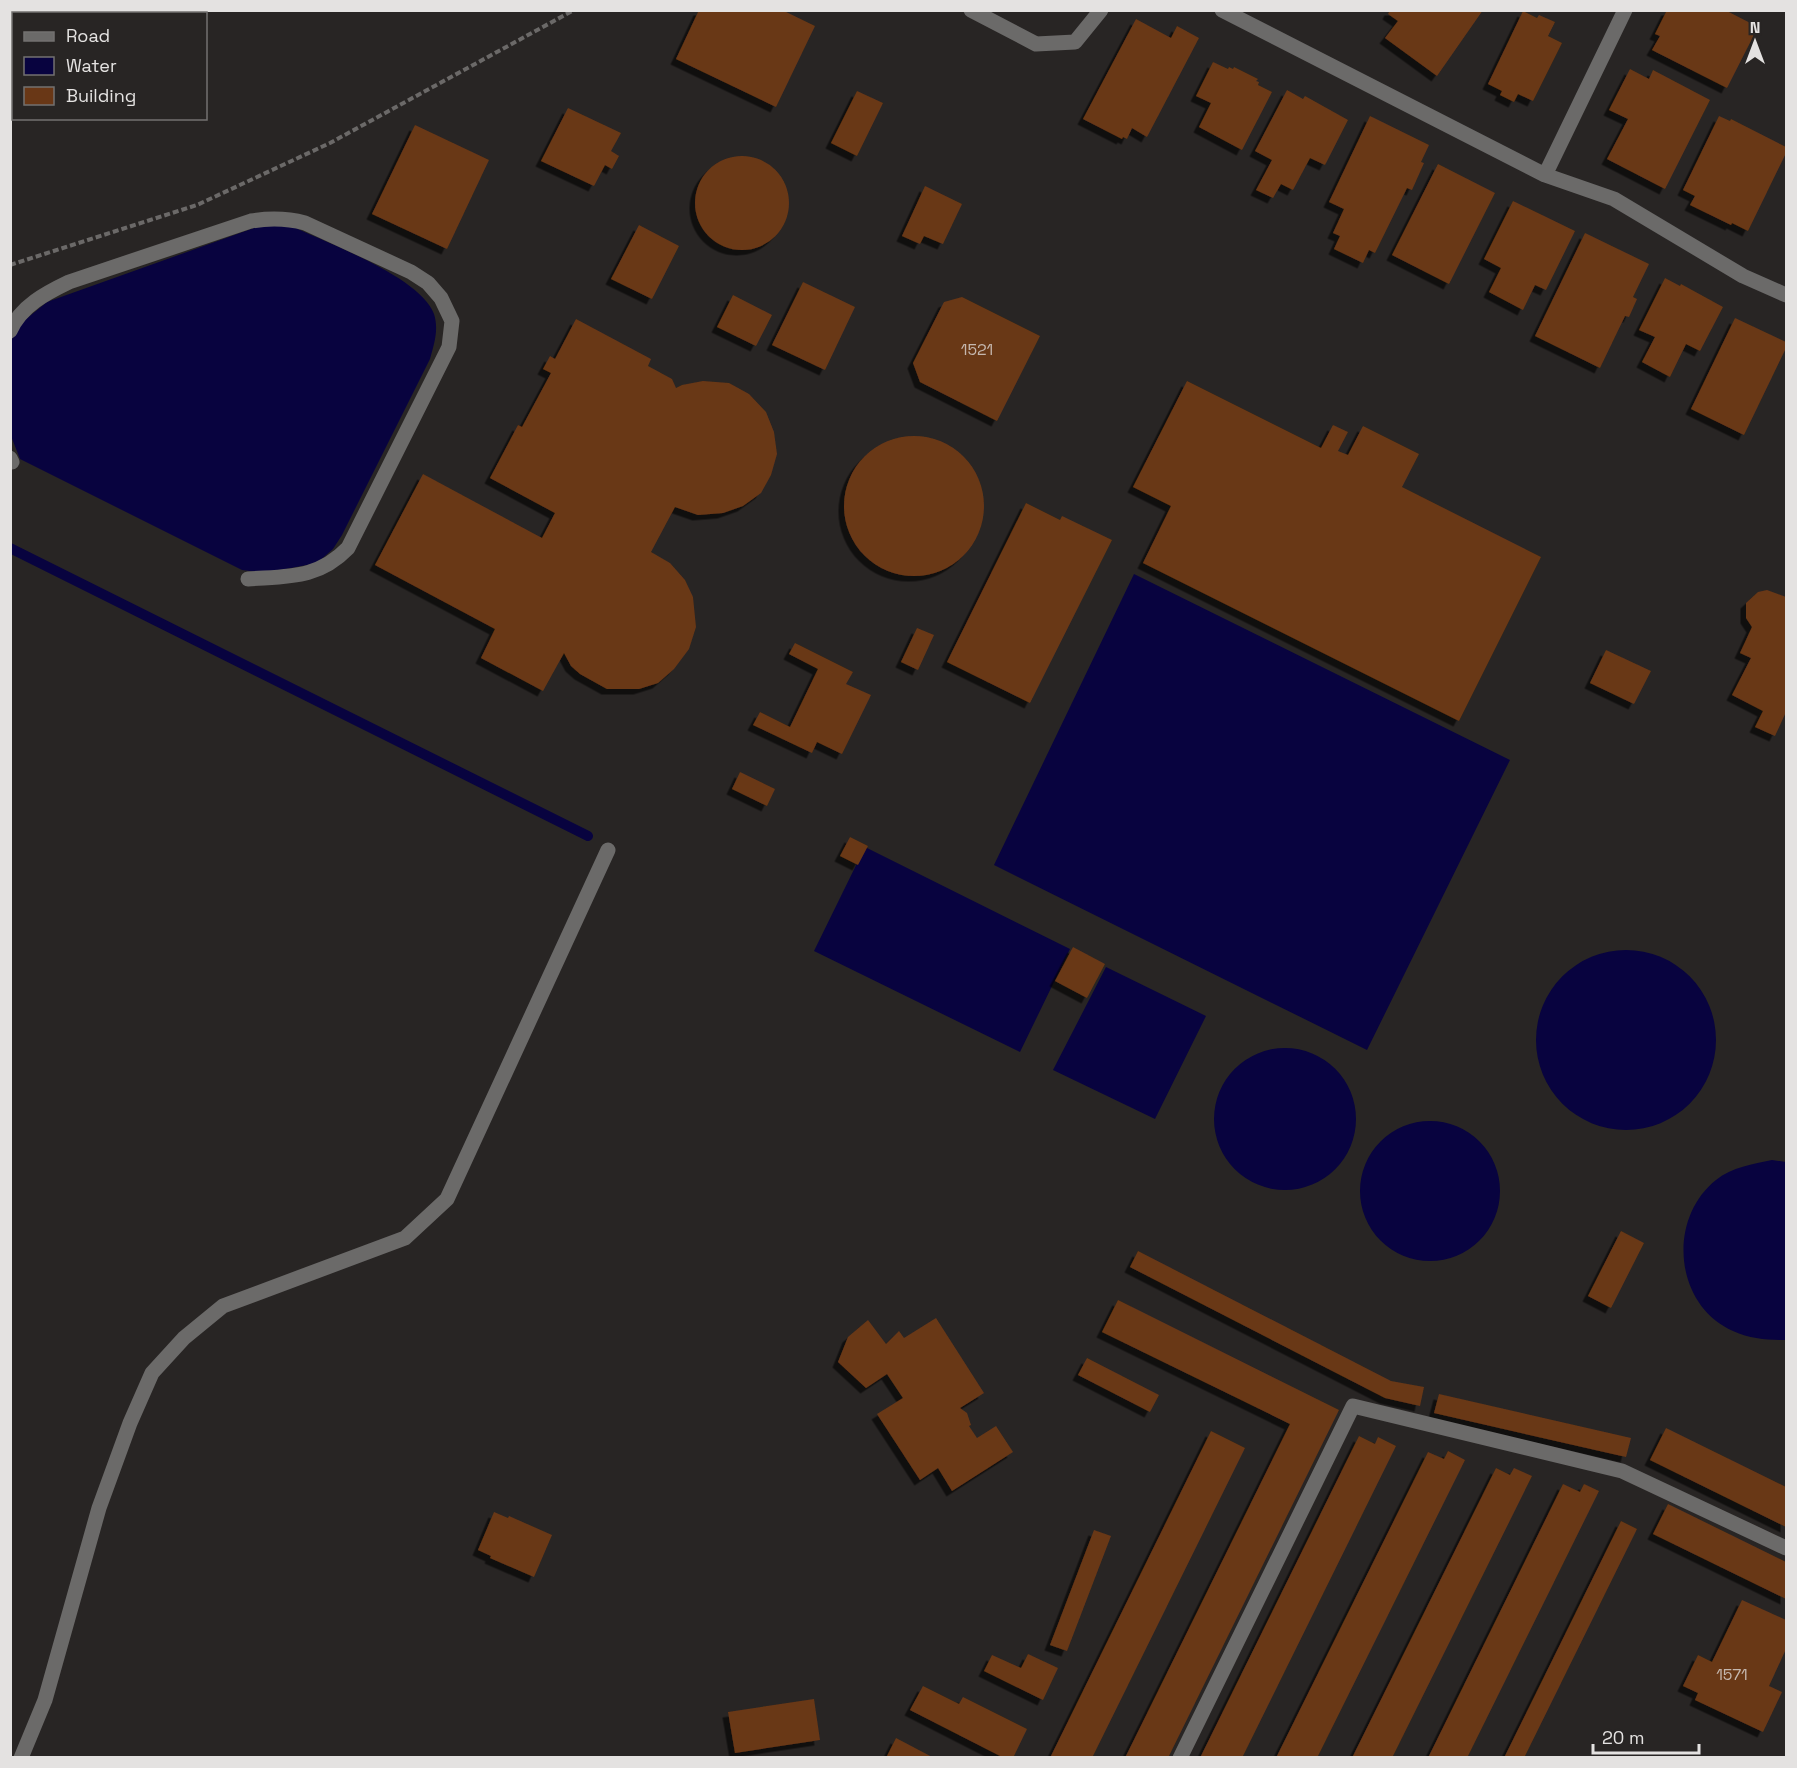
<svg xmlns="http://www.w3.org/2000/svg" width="1797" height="1768" viewBox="0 0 1797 1768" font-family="'Space Grotesk',sans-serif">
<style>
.water{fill:#08033f}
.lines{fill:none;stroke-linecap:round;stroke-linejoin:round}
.stream{stroke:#08033f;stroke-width:10}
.building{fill:#693716;filter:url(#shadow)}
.path{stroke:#6b6968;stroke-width:4;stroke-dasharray:6 3;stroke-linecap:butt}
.minor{stroke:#6b6a69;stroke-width:15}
.labels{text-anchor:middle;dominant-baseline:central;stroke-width:4.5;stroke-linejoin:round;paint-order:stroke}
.number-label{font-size:16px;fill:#c5b7ae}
</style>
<defs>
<filter id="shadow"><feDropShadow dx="-5.5" dy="5.5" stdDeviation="0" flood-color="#0009"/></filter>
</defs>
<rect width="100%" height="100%" fill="#282524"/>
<!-- water -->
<path class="water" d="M287,224c37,18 133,52 147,90 5,16 0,30 -4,45l-88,176 -9,14 -16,14 -52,10 -23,-3 -222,-111 -9,-23 -1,-93 10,-19 27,-22 210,-75z
M1134,574l376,186 -143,290 -373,-185z
M865,847l205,102 -50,103 -206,-101z
M1536 1040a90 90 0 1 1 180 0a90 90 0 1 1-180 0Z
M1106,967l100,49 -51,103 -102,-49z
M1214 1119a71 71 0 1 1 142 0a71 71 0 1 1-142 0Z
M1360 1191a70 70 0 1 1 140 0a70 70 0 1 1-140 0Z
M1772,1160l14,2v178c-19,0 -35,-1 -53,-9 -59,-26 -66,-112 -17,-151 16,-13 37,-16 56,-20z"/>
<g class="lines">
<!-- stream -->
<path class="stream" d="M10,548l578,288"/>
</g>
<!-- building -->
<path class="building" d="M699,10h83l33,16 -39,81 -100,-48z
M1390,10h93l-46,66 -52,-38 13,-17 -10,-7z
M1667,10h58l33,17 -31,61 -75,-38 8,-14 -5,-2z
M1523,11l14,7 2,-3 16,7 -7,14 14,7 -29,58 -15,-7 -4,8 -14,-7 2,-4 -14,-7z
M1136,19l35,19 6,-12 22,12 -52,99 -15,-9 -5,11 -4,-2 -1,2 -39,-20z
M1213,62l15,7 1,-2 4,2 1,-2 24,12 -2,2 3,1 -1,3 14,7 -30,58 -43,-23 12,-24 -15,-7z
M1630,69l19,10 4,-9 57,30 -45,89 -58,-30 21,-40 -19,-9z
M1287,90l16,9 2,-3 43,24 -23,45 -15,-7 -17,32 -12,-6 -8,14 -17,-8 16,-30 -17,-9z
M857,91l26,12 -26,53 -26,-13z
M568,108l53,25 -10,18 8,5 -7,13 -7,-4 -11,21 -53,-25z
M1370,116l59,29 -8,17 3,1 -12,27 -5,-2 -32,65 -6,-3 -6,13 -29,-14 6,-13 -7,-3 11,-24 -15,-7z
M1719,116l11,5 1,-2 55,28v6l-38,78 -16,-8 -1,2 -41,-20 5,-9 -12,-6z
M415,125l74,35 -42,89 -75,-35z
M695 203a47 47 0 1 1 94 0a47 47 0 1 1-94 0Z
M1438,164l57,29 -46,91 -57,-29z
M925,186l37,18 -19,40 -19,-8 -4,8 -18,-8z
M1513,201l62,30 -29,59 -11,-5 -12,25 -34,-18 12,-24 -17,-9z
M639,225l40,21 -27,53 -41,-20z
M1585,233l64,31 -16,33 4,2 -8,18 -4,-1 -25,52 -65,-32z
M1665,278l15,8 1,-2 42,23 -23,44 -14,-7 -16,33 -28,-15 13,-25 -16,-7z
M803,282l52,25 -30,63 -53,-25z
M733,295l39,20 -16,31 -39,-19z
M962,297l78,39 -43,85 -77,-39 -7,-19 31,-61z
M1735,318l51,24v6l-42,87 -53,-26z
M576,319l75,40 -3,7 24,13 4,9 6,-3 21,-4 26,2 20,11 17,18 8,20 3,22 -6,21 -10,18 -18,13 -20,7 -25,2 -23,-8 -24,45 19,11 15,17 8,17 3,30 -7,22 -15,20 -16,14 -19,6h-32l-27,-15 -9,-8 -7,-13 -21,38 -62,-33 14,-29 -120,-64 48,-91 119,64 13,-25 -65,-35 28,-53 4,2 29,-54 -8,-4 7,-13 5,3z
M1187,381l134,67 12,-23 15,7 -10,19 10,4 15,-29 56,28 -17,33 139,70 -82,164 -316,-158 28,-57 -38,-19z
M844 506a70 70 0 1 1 140 0a70 70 0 1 1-140 0Z
M1026,503l34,17 2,-4 50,24 -82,163 -83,-41z
M1767,590l19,7v115l-11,24 -20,-9 8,-16 -31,-16 19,-37 -11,-5 12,-26 -6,-9v-15l12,-11z
M917,628l17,7 -16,35 -17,-8z
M795,643l58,29 -7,12 25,11 -29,59 -25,-12 -5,11 -59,-28 7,-13 30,15 28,-58 -29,-15z
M1606,650l45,21 -17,33 -44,-21z
M740,772l35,17 -8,17 -35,-17z
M850,837l18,9 -10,19 -18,-9z
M1073,947l32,17 -18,34 -32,-17z
M1621,1231l23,12 -33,65 -23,-12z
M1138,1251l253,130 33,6 -4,19 -35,-8 -255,-131z
M1118,1300l221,110 -171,348h-43l165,-334 -188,-92z
M936,1318l48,75 -24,15 7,5 4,12 -2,1 8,12 19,-12 17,26 -61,39 -14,-23 -18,12 -43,-66 26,-16 -16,-24 -21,14 -28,-26 10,-25 20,-17 18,24 13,-13 5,7z
M1087,1358l72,37 -9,17 -72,-37z
M1439,1394l192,44 -5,19 -192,-44z
M1666,1428l120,59v40l-136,-67z
M1211,1431l34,17 -153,310h-42z
M1359,1436l16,8 3,-7 18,9 -154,312h-42z
M1448,1451l17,9 -148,298h-41l152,-306 16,7z
M1496,1468l14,7 4,-7 18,8 -140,282h-40z
M1563,1484l17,8 4,-8 15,7 -132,267h-39z
M1668,1504l118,58v37l-133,-65z
M494,1512l14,6 1,-2 43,19 -18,42 -44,-19 1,-2 -13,-6z
M1621,1521l16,8 -113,229h-20z
M1094,1530l17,6 -44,115 -17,-6z
M1742,1600l44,20v29l-17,37 13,6 -19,40 -68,-32 3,-7 -15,-7 15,-31 14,7z
M1028,1654l30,14 -15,32 -59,-29 8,-16 29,13z
M923,1686l36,18 4,-7 64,32 -14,29h-9l-94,-48z
M814,1699l6,41 -85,13 -7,-41z
M896,1738l38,20h-48z"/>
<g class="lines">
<!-- path -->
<path class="path" d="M10,265l187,-60 133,-62 244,-133"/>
<!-- minor -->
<path class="minor" d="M971,10l65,34 39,-2 26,-32
M1222,10l323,165 69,24 129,77 43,19
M1545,175l80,-165
M10,331c11,-25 36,-38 59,-49l182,-61c19,-3 35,-3 54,2l106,49 17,11 13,15 11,23 -3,26 -101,201c-30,31 -60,28 -100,31
M10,458l2,4
M21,1758l24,-58 54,-192 31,-85 22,-50 32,-35 39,-32 182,-68 42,-39 161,-349
M1180,1758l173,-352 269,65 164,77"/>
</g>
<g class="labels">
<!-- number labels -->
<g class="number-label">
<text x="977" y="349">1521</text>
<text x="1732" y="1674">1571</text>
</g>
</g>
<!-- border -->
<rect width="1797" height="1768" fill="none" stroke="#e4e2e1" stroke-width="24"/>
<!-- legend -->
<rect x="12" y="12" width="195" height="108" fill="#282524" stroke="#737170" stroke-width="1.5"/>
<rect x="24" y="32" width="30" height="9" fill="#6b6a69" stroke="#737170" stroke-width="1.5"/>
<text x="66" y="42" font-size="18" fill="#e4e2e1">Road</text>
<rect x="24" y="57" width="30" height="18" fill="#08033f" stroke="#737170" stroke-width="1.5"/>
<text x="66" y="72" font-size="18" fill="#e4e2e1">Water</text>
<rect x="24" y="87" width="30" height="18" fill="#693716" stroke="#737170" stroke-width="1.5"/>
<text x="66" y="102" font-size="18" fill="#e4e2e1">Building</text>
<!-- north arrow -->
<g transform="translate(1755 42)" stroke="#282524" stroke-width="4.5" paint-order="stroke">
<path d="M0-4.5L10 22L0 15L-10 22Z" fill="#e4e2e1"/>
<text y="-9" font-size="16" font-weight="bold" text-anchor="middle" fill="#e4e2e1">N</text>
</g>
<!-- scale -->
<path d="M1593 1744v9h106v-9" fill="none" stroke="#e4e2e1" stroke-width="3"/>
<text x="1602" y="1744" font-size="18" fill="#e4e2e1" stroke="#282524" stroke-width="4.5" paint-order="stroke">20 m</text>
</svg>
